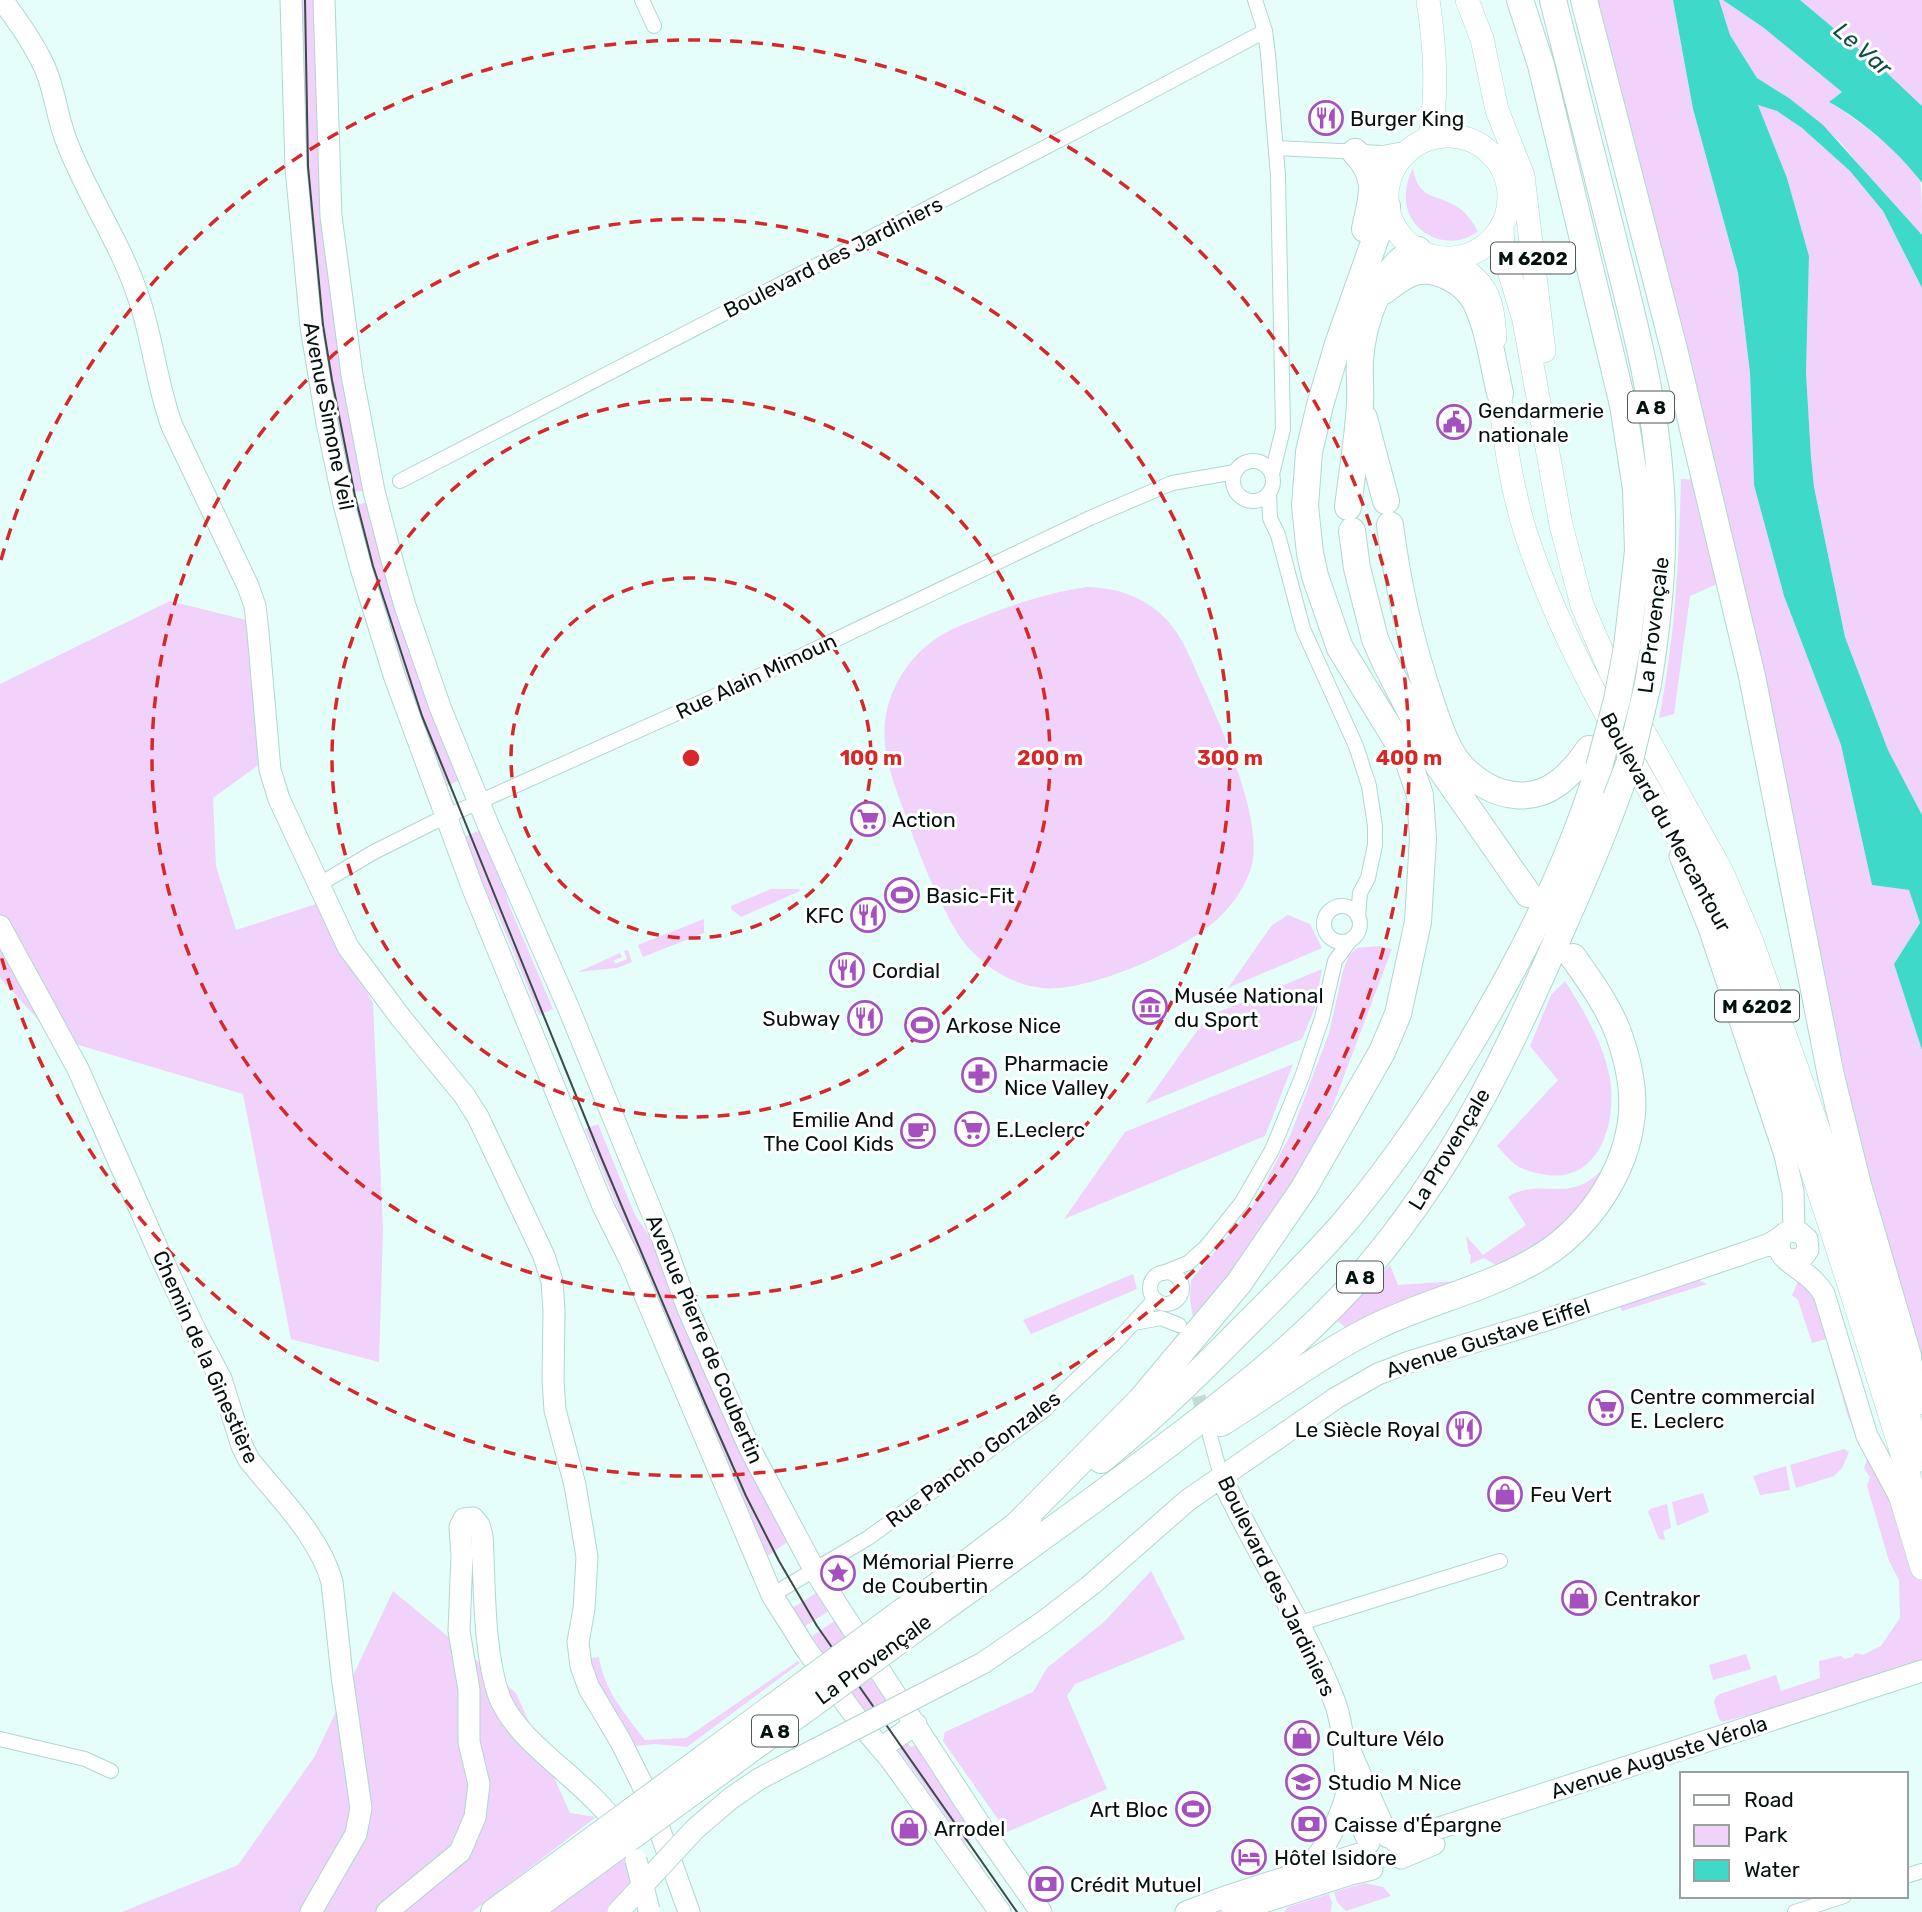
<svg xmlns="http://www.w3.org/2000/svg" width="1922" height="1912" viewBox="0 0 1922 1912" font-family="Rubik,sans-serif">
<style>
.green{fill:#f0d2fa}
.water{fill:#3ed9c9}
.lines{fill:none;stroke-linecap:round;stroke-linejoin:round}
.street-tunnel{stroke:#c3dad7;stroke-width:14;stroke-dasharray:14 7;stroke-linecap:butt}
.street-casing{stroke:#afd7d1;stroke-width:16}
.secondary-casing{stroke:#afd7d1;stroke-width:23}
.primary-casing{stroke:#afd7d1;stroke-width:24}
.highway-casing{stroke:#afd7d1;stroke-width:28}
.street{stroke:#fff;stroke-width:14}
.secondary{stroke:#fff;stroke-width:21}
.primary{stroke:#fff;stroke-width:23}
.highway{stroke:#fff;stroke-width:26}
.tram{stroke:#3b4b49;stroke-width:2}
.secondary-bridge-casing{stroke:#afd7d1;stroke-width:23;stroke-linecap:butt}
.highway-bridge-casing{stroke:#afd7d1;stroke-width:28;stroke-linecap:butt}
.secondary-bridge{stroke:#fff;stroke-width:21}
.highway-bridge{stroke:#fff;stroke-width:26}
.ring{fill:none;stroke:#d62828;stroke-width:3.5;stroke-dasharray:12 9}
.labels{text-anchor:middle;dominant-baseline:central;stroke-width:6;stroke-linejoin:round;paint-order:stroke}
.shield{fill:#fff;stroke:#4f5857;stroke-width:2}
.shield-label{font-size:19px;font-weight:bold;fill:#03110f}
.poi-label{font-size:21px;fill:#03110f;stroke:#fff;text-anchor:start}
.street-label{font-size:21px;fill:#03110f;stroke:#fff}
.water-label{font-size:23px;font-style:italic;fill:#0d4f48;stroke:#fff}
.centre{fill:#d62828;stroke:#fff;stroke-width:3.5}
.ring-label{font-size:21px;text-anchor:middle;font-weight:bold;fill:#d62828;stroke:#fff;stroke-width:6;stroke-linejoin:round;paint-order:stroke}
</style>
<rect width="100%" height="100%" fill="#e5fefa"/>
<!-- green -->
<path class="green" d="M298,0h21l46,491 -17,1 -40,-238z
M1593,0h80l20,109 45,164 12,100 4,112 30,111 57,149 31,140 37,5 11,33 -26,41 28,86v320l-64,-233 -80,-382z
M1719,0h4l41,28 78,64 -13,10c24,14 79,55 91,79 2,10 2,41 2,54l-28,-29 -55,-65 -50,-43 -32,-20 -27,-43z
M1800,0h122v106l-36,-34z
M1758,105l19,6 25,17 48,43 33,40 39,77v527l-34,-65 -43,-113 -31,-150 -3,-30 -5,-84 3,-117 -22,-78z
M1413,168c5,32 21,25 43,38 11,7 17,16 22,26 -5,2 -10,6 -15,7 -9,3 -19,2 -28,-1 -30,-12 -36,-42 -22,-70z
M1681,479l15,1 23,103 -29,13 -16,118 -15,4c16,-78 20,-159 22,-239z
M368,502l91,278 -12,6 -4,-1 -27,-67 -63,-212z
M1087,587c31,1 59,10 81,34 16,18 24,42 34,63 19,43 63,138 49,184 -7,22 -24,45 -42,58 -33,27 -124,67 -167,62 -34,-3 -70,-29 -87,-59 -21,-37 -36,-75 -50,-115 -8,-22 -18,-47 -20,-70 -4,-41 16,-80 49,-104 16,-12 37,-18 55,-26 32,-12 63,-22 98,-27z
M170,601l80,20 11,142 -48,35 3,68 20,64 80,-26 57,99 10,226 -4,133 -88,-23 -48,-245 -188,-56 -55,-60v-294z
M483,829l12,28 14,48 44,104 -14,6 -42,-103 -21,-34 -12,-41z
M771,889h28l1,2 -59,26 -10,-8v-3z
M1288,915l22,9 12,24 -94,40 44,-63z
M704,919v14l-61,24 -5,-12z
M1380,946l12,3 -74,196 -124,181 -4,-27 1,-19 61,-73 38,-71 39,-103 14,-62 6,-16 8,-7z
M628,950l4,12 -15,6 -39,4 42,-19 2,4 -8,3 1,4 12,-5 -3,-8z
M1322,969l-7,39 -13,31 -157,65 62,-87z
M1565,981c19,30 39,63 45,98 7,42 -10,103 -63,96 -10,-2 -22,-4 -31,-10 -7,-5 -13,-13 -19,-19l61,-66 -28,-34 21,-51z
M1293,1064l-28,72 -201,83 61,-87z
M598,1124l37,91 26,38 128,288 -26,18 -178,-430z
M1611,1159l-43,66 -65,44 -19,-11 -14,6 1,-9 -2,-1 -3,-18 17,19 43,-30 -18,-28c38,-23 64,14 103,-38z
M1390,1265l8,20 60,-4 -106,51 -15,-11z
M1133,1274l4,15 -106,45 -8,-14z
M1799,1279l18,17 43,133 -8,-5 -4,-7 -22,-78 -14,4 -14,-43 -6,-5z
M1699,1280l8,4 -85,27 -2,-4 3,-4z
M1844,1449l5,3 -7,16 -8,8 -38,12 -6,-23z
M1869,1453l28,52 25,77v80l-54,15 -55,22 -91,23 -3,-3 -5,-17 2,-5 4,-3 56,-19 5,16 39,-13 -1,-17 22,-5 4,3 7,-2 4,-4 7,2 18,-9 19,-28 -1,-38 -10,-19 -22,-75 3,-9 -6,-9z
M1786,1466l4,24 -30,5 -7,-19z
M1703,1493l6,19 -32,14 -5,-24z
M1667,1504l4,24 -8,3 2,9 -6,-1 -11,-27 2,-3z
M1151,1571l34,68 -110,45 -8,12 40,93 -100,43 -64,-91 2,-9 88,-40 14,-24 57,-46z
M821,1590l11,19 -31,20 -12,-19z
M393,1591l123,102 54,120 26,4 -124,95h-350l116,-47 77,-109z
M839,1618l57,85 -29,17 -47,-64 -1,-8 -7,-12z
M1746,1654l5,15 -38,11 -4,-15z
M599,1657c4,31 27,59 46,83l41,-2 112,-77 2,2 -113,84 -32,-3 -20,2 -13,-12 -37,-75z
M906,1741l5,6 5,-2 58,92 -9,6 -68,-96z
M627,1857l7,25 -26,30h-59z
M1365,1883l18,4 8,9 -45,15 -9,-9 -3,-10z
M1329,1894l3,9 -1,9h-47l4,-5z"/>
<!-- water -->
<path class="water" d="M1673,0h46l11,35 27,43 32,20 34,27 99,110v53l-39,-77 -33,-40 -48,-43 -25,-17 -19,-6 29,73 22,78 -3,117 5,84 3,30 31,150 43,113 34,65v235l-28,-86 26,-41 -11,-33 -37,-5 -31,-140 -57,-149 -30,-111 -4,-112 -12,-100 -45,-164z
M1723,0h77l86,72 36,34v77c-22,-30 -60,-63 -93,-81l13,-10 -78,-64z"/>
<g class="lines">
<!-- street-tunnel -->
<path class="street-tunnel" d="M1193,1376l12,44"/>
<!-- street casing -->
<g class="street-casing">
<path id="street" d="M642,0l12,26
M1255,0l10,31 3,23 10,122 5,253 -11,45
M1276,148l107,5 27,-5
M1362,155l22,12 6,9
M1233 481a20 20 0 1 1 40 0a20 20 0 1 1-40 0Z
M400,481l698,-361 167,-89
M1269,493l1,25 8,17 25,94 53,117 13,40 6,40v19l-7,33 -8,15 -2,24
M318,885l56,-33 60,-30 319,-143 337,-161 82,-35 63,-11
M1324 924a18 18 0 1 1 36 0a18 18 0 1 1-36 0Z
M1150 1288a16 16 0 1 1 32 0a16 16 0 1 1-32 0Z
M1163,1273l25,-10 18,-16 36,-45 30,-52 30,-73 20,-59 13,-57 16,-22
M1134,1323l27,-5 18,7
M1210,1436l11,40
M772,1595l96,-57 174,-126 74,-70 39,-43
M1297,1624l203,-63
M0,1739l85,20 26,12
M1906,1876l16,-5
M1795,1912l49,-16"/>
</g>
<!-- secondary casing -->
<g class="secondary-casing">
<path id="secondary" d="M2,0c16,21 32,44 43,68 10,23 12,49 21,72 20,54 54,101 72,156 15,42 18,87 34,130l76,160 7,20 3,26 12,138 9,29 69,148 53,71 63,77 14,22 66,139 8,25 2,30 -1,70 2,29 20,75 12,72 -3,52 -6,33 3,24 8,22 31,52 26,52 43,120
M291,0l5,168 15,159 16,96 17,81 17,64 33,107 79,214 130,317 27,54 142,335 34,54 58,79 27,32 109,152
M324,0l7,216 21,159 22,116 18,69 13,46 35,101 47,115 82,187 93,228 26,72 62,140 65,122 171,263 55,78
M1680,856l29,72 76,227 8,37 1,39
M0,926l78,143 84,190 34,73 25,47 21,67 7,14c29,36 71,77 83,122l10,94 19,132 -5,26 -45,78
M1790,1260l11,-1 7,-9 -1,-11 -8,-7c-6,-1 -11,-2 -16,3 -5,5 -5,15 0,21 13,14 29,18 41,38l43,142 34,63
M1221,1476c34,76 83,146 113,224 11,28 9,59 14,89 3,19 14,36 21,54
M1091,1585l97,-85 148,-102 42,-24 31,-12 134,-41 193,-65 34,-12 12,-8
M881,1748l35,-24
M1350,1751l38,86
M1396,1842l526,-171
M1401,1858l33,-14
M1306,1870c22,-24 33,-49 42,-80
M387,1912l73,-60 15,-35 4,-33 -10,-42v-52l-10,-59 3,-76 -2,-28 4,-8 9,-1 6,7 3,11c3,49 1,115 17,160 5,14 17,29 27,40 33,34 72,59 98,99
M1186,1912l39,-15 140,-45
M1232,1912l119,-38 21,-5"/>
</g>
<!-- primary casing -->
<g class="primary-casing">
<path id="primary" d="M1428,0c7,47 10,91 2,138
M1467,0l15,39 15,71 26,66 21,175
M1387 197a61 61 0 1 1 122 0a61 61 0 1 1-122 0Z
M1502,225l1,26 21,69 37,205 21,80 29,68 110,197 31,72 65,183 105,335
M1450,258c36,27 42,34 45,80
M1498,376c5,54 12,109 29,161 43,130 119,245 187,363 36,79 62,162 89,244 42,124 80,249 119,374
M1900,1341l8,15 14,47
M1901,1498l21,70"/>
</g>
<!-- highway casing -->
<g class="highway-casing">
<path id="highway" d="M1520,0l21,65 82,340 13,84 2,62 -11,96
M1553,0c22,86 44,172 65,258 18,72 37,145 42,219 6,70 -1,139 -12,207
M1584,0l90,349 78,327 79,400 27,109 50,171
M1355,152c25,26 17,44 10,77
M1384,291c9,-7 17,-14 28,-18 23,-8 54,9 64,30 13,27 17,61 24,90
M1364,418l22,83
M1348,507c4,-34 10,-69 12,-103 1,-14 -1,-29 0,-43 2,-36 21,-98 58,-111
M1390,525c8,63 20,116 41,177 7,21 15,46 29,63 15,16 34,28 55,30 34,4 57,-21 74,-46
M1352,531l5,37 18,71 10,23 53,103 90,129
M1221,1423c52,-32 99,-69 154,-96 51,-25 107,-37 157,-65 53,-29 95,-88 100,-149 2,-25 -5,-55 -13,-78 -10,-28 -29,-54 -46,-78
M1101,1460c50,-40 95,-84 140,-130 35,-35 70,-69 103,-107 69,-82 125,-171 175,-266 32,-61 60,-124 80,-190
M1017,1525l123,-124 99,-118 65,-95 78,-136 16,-38 20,-92 5,-84 -3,-43 -13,-38 -67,-109 -25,-72 -5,-23 -5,-47 4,-54 11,-47 18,-61 49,-138
M928,1593l101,-77
M941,1610c77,-55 153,-110 229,-167 69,-52 138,-106 195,-172 85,-99 144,-218 195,-338 20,-45 40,-89 56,-135
M494,1912l104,-76
M528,1912l82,-60"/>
</g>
<!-- street -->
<use href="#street" class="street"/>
<!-- secondary -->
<use href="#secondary" class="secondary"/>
<!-- primary -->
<use href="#primary" class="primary"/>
<!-- highway -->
<use href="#highway" class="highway"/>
<!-- tram -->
<path class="tram" d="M305,0l3,166 15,159 9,55 23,116 18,70 49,150 179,441 104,246 41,93 33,65 38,65 200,286"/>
<!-- secondary-bridge casing -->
<g class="secondary-bridge-casing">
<path id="secondary-bridge" d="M636,1860l13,50
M618,1912l77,-83 35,-30 29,-20 34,-18 190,-98 60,-41 48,-37"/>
</g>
<!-- highway-bridge casing -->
<g class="highway-bridge-casing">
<path id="highway-bridge" d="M1599,767l18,-67 10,-53
M1616,798l13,-34 19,-80
M598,1836l330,-243
M610,1852l331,-242"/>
</g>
<!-- secondary-bridge -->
<use href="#secondary-bridge" class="secondary-bridge"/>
<!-- highway-bridge -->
<use href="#highway-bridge" class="highway-bridge"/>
</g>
<!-- distance rings -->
<g class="ring">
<circle cx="691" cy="758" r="180"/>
<circle cx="691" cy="758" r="359"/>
<circle cx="691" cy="758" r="539"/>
<path d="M1 560A718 718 0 1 1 1 956"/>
</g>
<!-- icons -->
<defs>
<g id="restaurant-ring" transform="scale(1.75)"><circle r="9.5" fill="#fff" stroke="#a550bf" stroke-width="1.5"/><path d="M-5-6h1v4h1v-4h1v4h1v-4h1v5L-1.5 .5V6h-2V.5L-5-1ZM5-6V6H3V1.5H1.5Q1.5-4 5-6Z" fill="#a550bf"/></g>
<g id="civic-ring" transform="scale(1.75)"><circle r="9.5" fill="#fff" stroke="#a550bf" stroke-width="1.5"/><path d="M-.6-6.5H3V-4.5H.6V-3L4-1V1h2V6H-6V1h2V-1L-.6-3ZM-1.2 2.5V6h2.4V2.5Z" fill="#a550bf"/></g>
<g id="supermarket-ring" transform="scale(1.75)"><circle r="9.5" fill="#fff" stroke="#a550bf" stroke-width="1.5"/><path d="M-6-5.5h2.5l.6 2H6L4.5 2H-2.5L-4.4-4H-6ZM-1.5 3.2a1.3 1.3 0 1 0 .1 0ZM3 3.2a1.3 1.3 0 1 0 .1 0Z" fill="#a550bf"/></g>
<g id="stadium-ring" transform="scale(1.75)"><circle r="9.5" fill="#fff" stroke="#a550bf" stroke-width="1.5"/><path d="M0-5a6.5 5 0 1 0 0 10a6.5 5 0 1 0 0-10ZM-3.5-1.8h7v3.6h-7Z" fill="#a550bf"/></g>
<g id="museum-ring" transform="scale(1.75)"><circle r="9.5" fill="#fff" stroke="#a550bf" stroke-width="1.5"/><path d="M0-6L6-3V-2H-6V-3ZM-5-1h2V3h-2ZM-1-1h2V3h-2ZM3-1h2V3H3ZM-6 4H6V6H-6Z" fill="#a550bf"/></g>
<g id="pharmacy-ring" transform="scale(1.75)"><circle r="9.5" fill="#fff" stroke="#a550bf" stroke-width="1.5"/><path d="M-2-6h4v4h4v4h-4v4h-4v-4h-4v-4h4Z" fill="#a550bf"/></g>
<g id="cafe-ring" transform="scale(1.75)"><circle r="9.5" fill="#fff" stroke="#a550bf" stroke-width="1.5"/><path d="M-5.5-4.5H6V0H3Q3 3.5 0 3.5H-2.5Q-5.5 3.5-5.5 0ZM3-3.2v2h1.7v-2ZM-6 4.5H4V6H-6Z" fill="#a550bf"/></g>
<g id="shop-ring" transform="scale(1.75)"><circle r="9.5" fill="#fff" stroke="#a550bf" stroke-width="1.5"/><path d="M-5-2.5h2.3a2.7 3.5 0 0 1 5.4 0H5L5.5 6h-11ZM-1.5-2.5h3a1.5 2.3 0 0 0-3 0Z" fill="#a550bf"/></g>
<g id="sight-ring" transform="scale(1.75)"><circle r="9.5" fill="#fff" stroke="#a550bf" stroke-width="1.5"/><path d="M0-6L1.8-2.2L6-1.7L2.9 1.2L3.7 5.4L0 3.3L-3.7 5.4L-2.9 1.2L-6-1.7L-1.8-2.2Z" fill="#a550bf"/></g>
<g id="university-ring" transform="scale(1.75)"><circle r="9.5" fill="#fff" stroke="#a550bf" stroke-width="1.5"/><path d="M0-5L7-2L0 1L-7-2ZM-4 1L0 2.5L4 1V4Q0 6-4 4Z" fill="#a550bf"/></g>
<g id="bank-ring" transform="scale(1.75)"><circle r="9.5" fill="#fff" stroke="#a550bf" stroke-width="1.5"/><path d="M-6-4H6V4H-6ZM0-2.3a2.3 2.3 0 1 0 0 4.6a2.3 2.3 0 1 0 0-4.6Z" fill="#a550bf"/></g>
<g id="hotel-ring" transform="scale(1.75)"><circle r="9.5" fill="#fff" stroke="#a550bf" stroke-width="1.5"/><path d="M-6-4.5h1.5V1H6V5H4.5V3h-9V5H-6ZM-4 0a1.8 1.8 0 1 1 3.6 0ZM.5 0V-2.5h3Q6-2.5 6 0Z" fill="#a550bf"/></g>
</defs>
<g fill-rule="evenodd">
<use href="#restaurant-ring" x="1326" y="118"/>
<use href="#civic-ring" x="1454" y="422"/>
<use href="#supermarket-ring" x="868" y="819"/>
<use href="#stadium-ring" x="902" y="895"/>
<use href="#restaurant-ring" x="868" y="915"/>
<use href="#restaurant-ring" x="847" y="970"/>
<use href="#museum-ring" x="1150" y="1007"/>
<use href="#restaurant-ring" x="865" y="1018"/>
<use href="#stadium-ring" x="922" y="1025"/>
<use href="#pharmacy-ring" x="979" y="1075"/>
<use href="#supermarket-ring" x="972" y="1129"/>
<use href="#cafe-ring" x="918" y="1131"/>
<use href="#supermarket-ring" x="1606" y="1408"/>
<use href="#restaurant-ring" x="1464" y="1429"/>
<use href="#shop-ring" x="1505" y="1494"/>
<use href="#sight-ring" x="838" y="1573"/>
<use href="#shop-ring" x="1579" y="1598"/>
<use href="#shop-ring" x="1302" y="1738"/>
<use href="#university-ring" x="1303" y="1782"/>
<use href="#stadium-ring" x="1193" y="1809"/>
<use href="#bank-ring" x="1309" y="1824"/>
<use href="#shop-ring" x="909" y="1828"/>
<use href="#hotel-ring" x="1249" y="1857"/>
<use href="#bank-ring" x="1046" y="1884"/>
</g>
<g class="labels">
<!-- shield labels -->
<g class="shield">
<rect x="1491" y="242.5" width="84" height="31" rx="5"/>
<rect x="1628" y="391.5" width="46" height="31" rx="5"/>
<rect x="1715" y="990.5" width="84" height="31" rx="5"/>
<rect x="1337" y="1261.5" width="46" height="31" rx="5"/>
<rect x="752" y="1715.5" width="46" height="31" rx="5"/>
</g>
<g class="shield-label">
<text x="1533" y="258">M 6202</text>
<text x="1651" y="407">A 8</text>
<text x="1757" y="1006">M 6202</text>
<text x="1360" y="1277">A 8</text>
<text x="775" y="1731">A 8</text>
</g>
<!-- poi labels -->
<g class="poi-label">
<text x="1350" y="118">Burger King</text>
<text x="1478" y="410">Gendarmerie<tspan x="1478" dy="24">nationale</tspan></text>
<text x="892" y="819">Action</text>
<text x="926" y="895">Basic-Fit</text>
<text x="844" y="915" text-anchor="end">KFC</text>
<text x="872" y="970">Cordial</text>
<text x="1174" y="995">Musée National<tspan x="1174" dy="24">du Sport</tspan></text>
<text x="840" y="1018" text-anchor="end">Subway</text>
<text x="946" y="1025">Arkose Nice</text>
<text x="1004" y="1063">Pharmacie<tspan x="1004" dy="24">Nice Valley</tspan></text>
<text x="894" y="1119" text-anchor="end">Emilie And<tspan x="894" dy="24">The Cool Kids</tspan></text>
<text x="996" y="1129">E.Leclerc</text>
<text x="1630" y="1396">Centre commercial<tspan x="1630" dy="24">E. Leclerc</tspan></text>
<text x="1440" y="1429" text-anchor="end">Le Siècle Royal</text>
<text x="1530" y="1494">Feu Vert</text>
<text x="862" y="1561">Mémorial Pierre<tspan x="862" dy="24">de Coubertin</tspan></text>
<text x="1604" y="1598">Centrakor</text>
<text x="1326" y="1738">Culture Vélo</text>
<text x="1328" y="1782">Studio M Nice</text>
<text x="1168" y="1809" text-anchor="end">Art Bloc</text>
<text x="1334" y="1824">Caisse d'Épargne</text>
<text x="934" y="1828">Arrodel</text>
<text x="1274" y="1857">Hôtel Isidore</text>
<text x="1070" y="1884">Crédit Mutuel</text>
</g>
<!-- street labels -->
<g class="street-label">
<text transform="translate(833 257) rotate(-27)">Boulevard des Jardiniers</text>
<text transform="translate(329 416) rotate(79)">Avenue Simone Veil</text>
<text transform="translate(1653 625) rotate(-83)">La Provençale</text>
<text transform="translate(756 676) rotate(-25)">Rue Alain Mimoun</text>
<text transform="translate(1666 822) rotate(61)">Boulevard du Mercantour</text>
<text transform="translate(1449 1149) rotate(-59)">La Provençale</text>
<text transform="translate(1488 1338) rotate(-18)">Avenue Gustave Eiffel</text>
<text transform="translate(705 1339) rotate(67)">Avenue Pierre de Coubertin</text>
<text transform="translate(206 1357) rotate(66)">Chemin de la Ginestière</text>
<text transform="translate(973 1459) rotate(-37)">Rue Pancho Gonzales</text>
<text transform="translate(1277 1586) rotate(64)">Boulevard des Jardiniers</text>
<text transform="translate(873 1659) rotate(-36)">La Provençale</text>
<text transform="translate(1659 1757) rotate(-18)">Avenue Auguste Vérola</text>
</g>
<!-- water labels -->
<g class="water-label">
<text transform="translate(1863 49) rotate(41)">Le Var</text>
</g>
</g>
<circle cx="691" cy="758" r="10" class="centre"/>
<g class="ring-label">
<text x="871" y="765">100 m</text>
<text x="1050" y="765">200 m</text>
<text x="1230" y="765">300 m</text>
<text x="1409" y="765">400 m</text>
</g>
<!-- legend -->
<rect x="1680" y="1772" width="228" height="126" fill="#ffffff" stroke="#9aa09f" stroke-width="2"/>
<rect x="1694" y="1795" width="35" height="10" fill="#ffffff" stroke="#9aa09f" stroke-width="2"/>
<text x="1744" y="1807" font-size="21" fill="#03110f">Road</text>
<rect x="1694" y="1825" width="35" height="21" fill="#f0d2fa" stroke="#9aa09f" stroke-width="2"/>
<text x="1744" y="1842" font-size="21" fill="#03110f">Park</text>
<rect x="1694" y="1860" width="35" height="21" fill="#3ed9c9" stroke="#9aa09f" stroke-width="2"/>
<text x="1744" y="1877" font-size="21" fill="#03110f">Water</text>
</svg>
